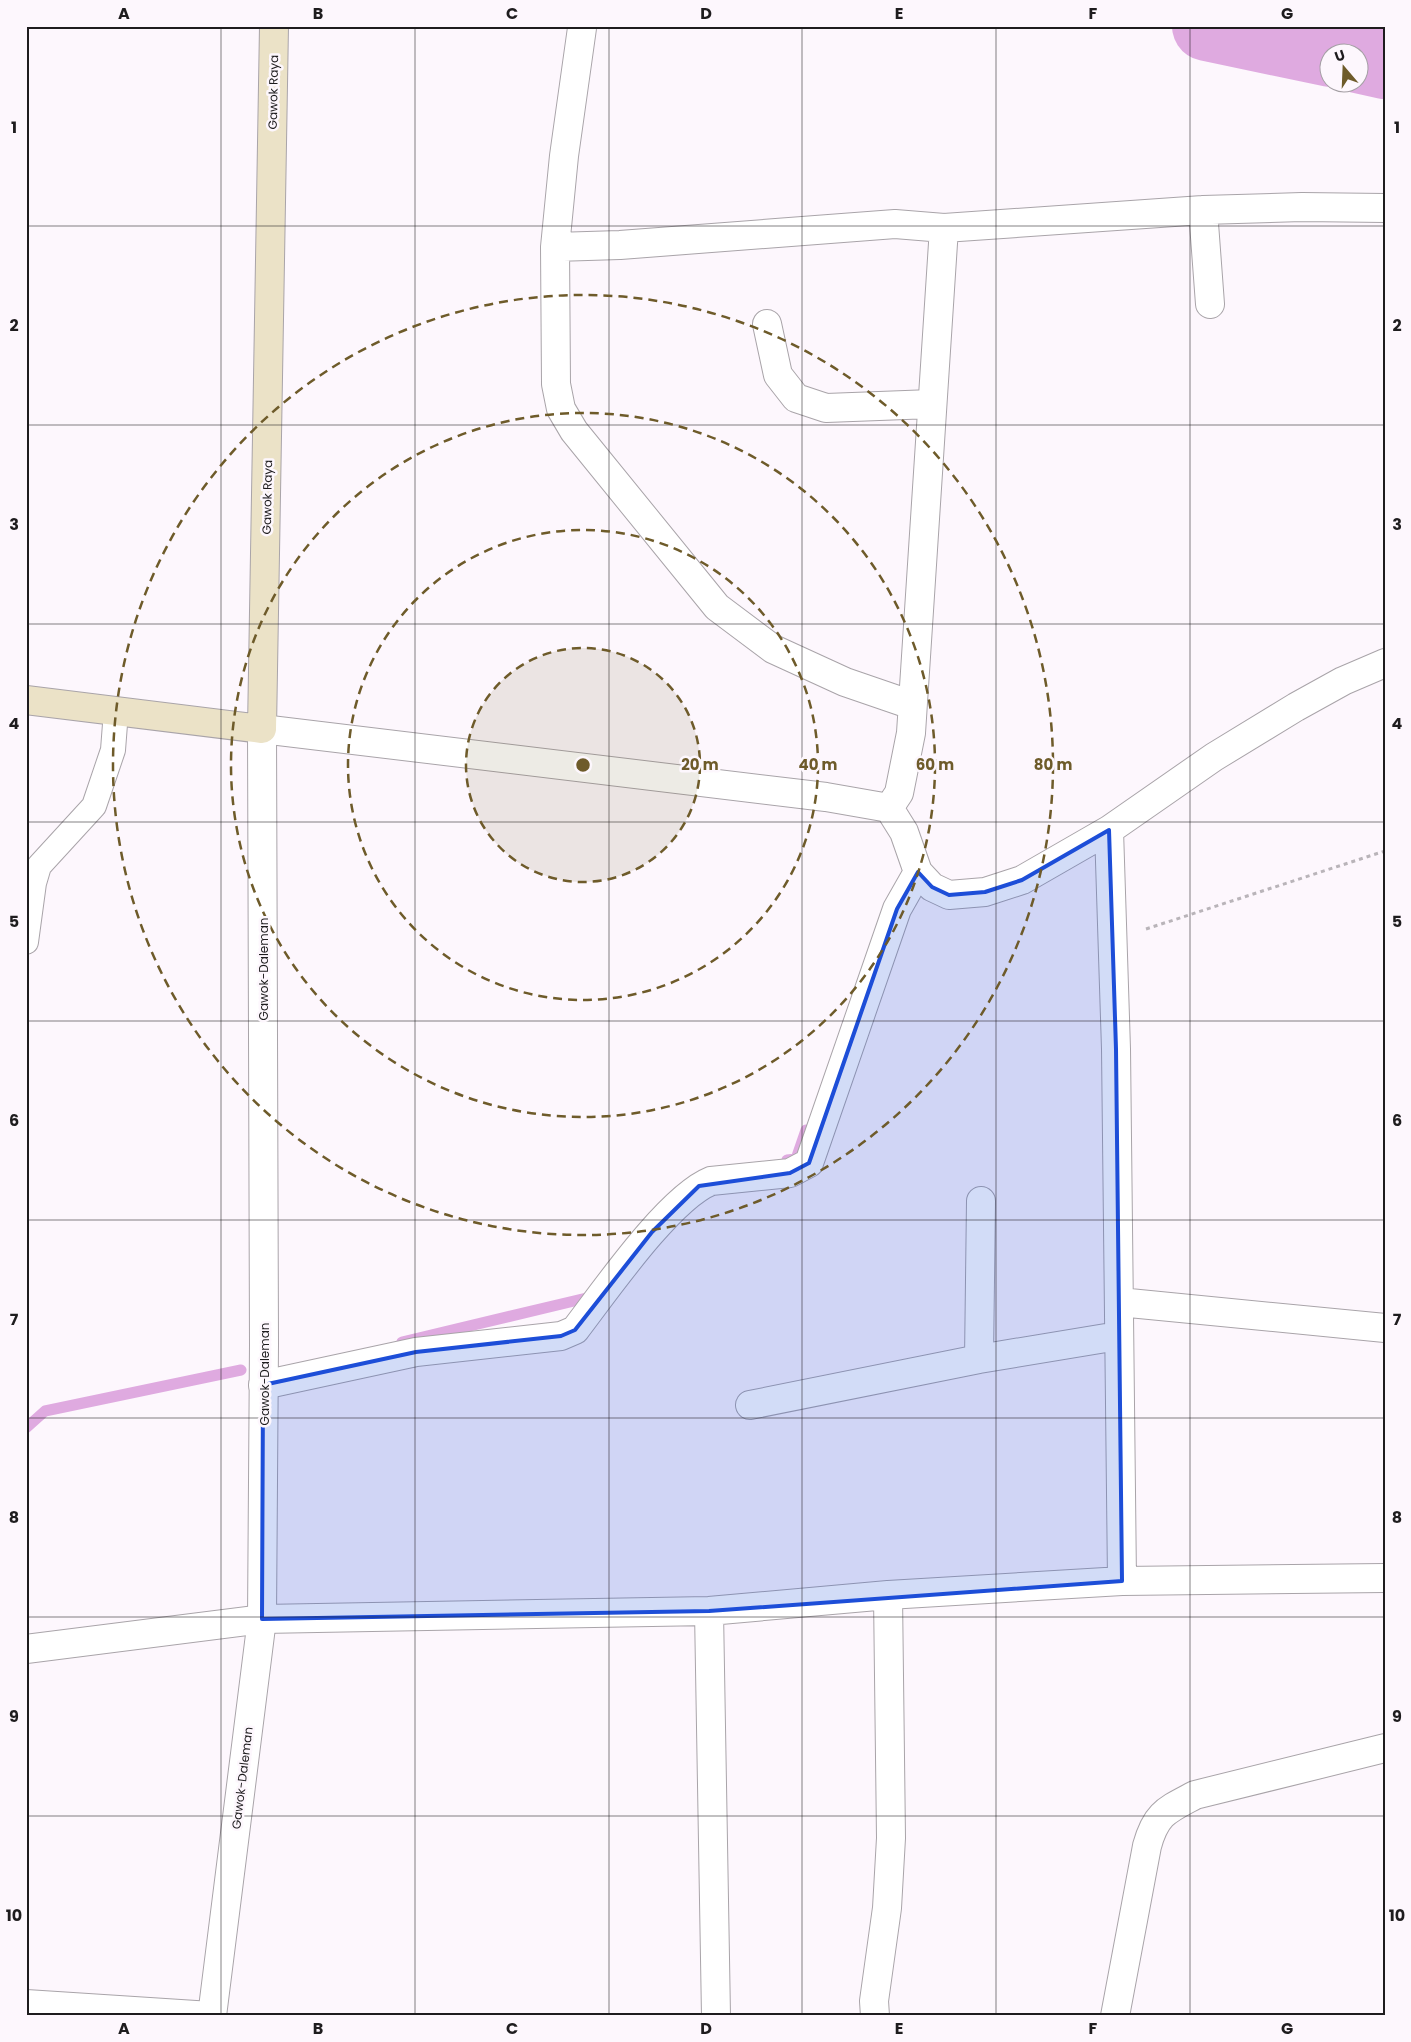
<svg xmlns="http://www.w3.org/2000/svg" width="1411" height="2042" viewBox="0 0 1411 2042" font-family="Poppins,sans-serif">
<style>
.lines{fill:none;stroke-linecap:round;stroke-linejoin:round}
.stream{stroke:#dfaae0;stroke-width:11}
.river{stroke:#dfaae0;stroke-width:70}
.service-casing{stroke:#a9a4a9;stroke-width:26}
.minor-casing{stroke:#a9a4a9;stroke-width:30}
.tertiary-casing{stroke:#a9a4a9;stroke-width:30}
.secondary-casing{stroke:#a9a4a9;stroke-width:30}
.path{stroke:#b9b4b9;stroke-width:3;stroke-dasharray:4 4;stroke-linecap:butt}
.service{stroke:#fff;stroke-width:24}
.minor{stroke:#fff;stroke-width:28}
.tertiary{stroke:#fff;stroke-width:28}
.secondary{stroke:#ebe2c7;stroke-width:28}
.marked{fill:#1d4ed8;fill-opacity:0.2;stroke:#1d4ed8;stroke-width:4;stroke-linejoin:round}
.grid{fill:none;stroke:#1e1c1e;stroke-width:1;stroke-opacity:0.55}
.ring{fill:none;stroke:#6e5b2a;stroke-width:2.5;stroke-dasharray:9 6}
.labels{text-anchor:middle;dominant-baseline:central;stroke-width:5;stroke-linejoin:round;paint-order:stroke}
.street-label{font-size:12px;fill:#1e1c1e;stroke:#fdf7fd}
.centre{fill:#6e5b2a;stroke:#fdf7fd;stroke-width:2.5}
.ring-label{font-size:15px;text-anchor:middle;font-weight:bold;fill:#6e5b2a;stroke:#fdf7fd;stroke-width:5;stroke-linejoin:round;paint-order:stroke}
.neatline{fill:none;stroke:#1e1c1e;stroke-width:2}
.grid-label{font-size:16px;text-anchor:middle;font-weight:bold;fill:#1e1c1e}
</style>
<rect width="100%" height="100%" fill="#fdf7fd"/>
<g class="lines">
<!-- stream -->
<path class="stream" d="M787,1160l9,-1 10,-29
M402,1342l193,-46
M26,1428l19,-17 196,-41"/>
<!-- river -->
<path class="river" d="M1207,26l124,26
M1358,58l27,6"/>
<!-- service casing -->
<g class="service-casing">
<path id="service" d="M26,942l8,-59 5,-17 55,-60 19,-56 3,-39"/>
</g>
<!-- minor casing -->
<g class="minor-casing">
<path id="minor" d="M582,28l-18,128 -9,91 1,137 5,25 13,22 143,176 56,42 72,33 67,23
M1203,210l7,94
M944,228l-33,505 -12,60 -10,15 15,24 14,40 14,15 17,8 36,-3 37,-12 87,-50 105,-73 82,-50 47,-26 42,-18
M555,247l65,-2 275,-21 49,4 259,-18 99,-3 83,1
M767,324l11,51 18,23 30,10 106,-4
M262,729l564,68 63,11
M1109,830l7,219 6,532
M1119,1302l266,26
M979,1359l2,-158
M263,1385l153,-33 145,-16 14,-6c30,-39 94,-132 136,-149l79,-8 19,-10 88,-254 21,-37
M750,1405l229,-46 139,-23
M709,1611l7,405
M26,1649l236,-30 447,-8 179,-16 234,-14 263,-3
M26,2004l185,12
M875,2016l-1,-15 13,-93 4,-70 -3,-243
M1115,2016l32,-170c9,-33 20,-36 48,-51l190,-47"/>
</g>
<!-- tertiary casing -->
<g class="tertiary-casing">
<path id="tertiary" d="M212,2016l50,-397 2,-275 -2,-615"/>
</g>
<!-- secondary casing -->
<g class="secondary-casing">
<path id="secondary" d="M26,700l236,29 12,-703"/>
</g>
<!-- path -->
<path class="path" d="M1146,929l239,-78"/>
<!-- service -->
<use href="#service" class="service"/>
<!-- minor -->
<use href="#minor" class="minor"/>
<!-- tertiary -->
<use href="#tertiary" class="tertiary"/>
<!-- secondary -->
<use href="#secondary" class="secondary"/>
</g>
<!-- marked area -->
<path class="marked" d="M1109,830l7,219 6,532 -413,30 -447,8 1,-234 153,-33 145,-16 14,-6 77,-98 47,-46 91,-13 19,-10 88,-254 21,-37 14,15 17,8 36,-3 37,-12z"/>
<!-- grid -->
<path class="grid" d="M221,26v1990M415,26v1990M609,26v1990M802,26v1990M996,26v1990M1190,26v1990M26,226h1359M26,425h1359M26,624h1359M26,822h1359M26,1021h1359M26,1220h1359M26,1418h1359M26,1617h1359M26,1816h1359"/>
<!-- distance rings -->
<circle cx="583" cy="765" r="117" fill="#6e5b2a" fill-opacity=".12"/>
<g class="ring">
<circle cx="583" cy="765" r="117"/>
<circle cx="583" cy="765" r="235"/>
<circle cx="583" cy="765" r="352"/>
<circle cx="583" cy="765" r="470"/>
</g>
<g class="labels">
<!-- street labels -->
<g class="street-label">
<text transform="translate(273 92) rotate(-89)">Gawok Raya</text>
<text transform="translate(267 497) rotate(-89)">Gawok Raya</text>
<text transform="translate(263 969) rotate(-90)">Gawok-Daleman</text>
<text transform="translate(264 1374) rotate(-90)">Gawok-Daleman</text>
<text transform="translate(242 1778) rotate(-83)">Gawok-Daleman</text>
</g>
</g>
<circle cx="583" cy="765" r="8" class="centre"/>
<g class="ring-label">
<text x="700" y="770">20 m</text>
<text x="818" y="770">40 m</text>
<text x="935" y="770">60 m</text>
<text x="1053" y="770">80 m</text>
</g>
<!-- border -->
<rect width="1411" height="2042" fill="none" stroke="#fdf7fd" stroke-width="55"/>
<!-- north arrow -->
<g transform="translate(1344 68) rotate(341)"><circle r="24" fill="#fdf7fd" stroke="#a49fa4"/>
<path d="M0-4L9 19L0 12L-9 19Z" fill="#6e5b2a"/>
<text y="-8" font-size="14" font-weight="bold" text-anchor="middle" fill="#1e1c1e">U</text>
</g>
<rect x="28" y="28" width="1356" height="1986" class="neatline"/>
<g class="grid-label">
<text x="124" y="19">A</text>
<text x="318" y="19">B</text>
<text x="512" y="19">C</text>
<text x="706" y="19">D</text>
<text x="899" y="19">E</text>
<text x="1093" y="19">F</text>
<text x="1287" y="19">G</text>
<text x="14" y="133">1</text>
<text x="1397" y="133">1</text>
<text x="14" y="331">2</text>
<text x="1397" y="331">2</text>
<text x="14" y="530">3</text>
<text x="1397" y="530">3</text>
<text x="14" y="729">4</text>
<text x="1397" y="729">4</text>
<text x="14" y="927">5</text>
<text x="1397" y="927">5</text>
<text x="14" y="1126">6</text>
<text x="1397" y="1126">6</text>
<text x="14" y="1325">7</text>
<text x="1397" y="1325">7</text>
<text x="14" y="1523">8</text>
<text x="1397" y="1523">8</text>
<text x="14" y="1722">9</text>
<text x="1397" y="1722">9</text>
<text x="14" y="1921">10</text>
<text x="1397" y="1921">10</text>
<text x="124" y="2034">A</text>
<text x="318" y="2034">B</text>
<text x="512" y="2034">C</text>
<text x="706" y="2034">D</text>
<text x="899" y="2034">E</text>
<text x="1093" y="2034">F</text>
<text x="1287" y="2034">G</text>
</g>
</svg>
